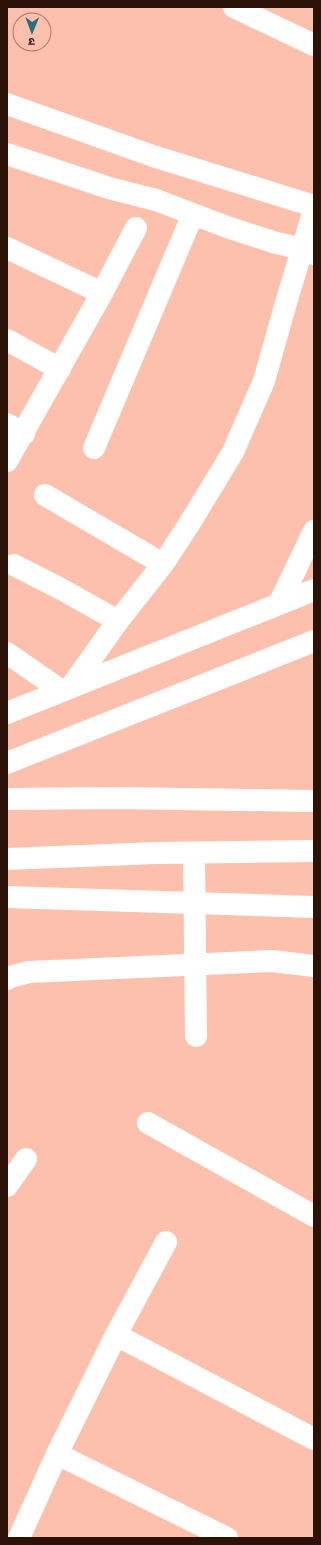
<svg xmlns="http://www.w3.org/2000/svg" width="321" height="1545" viewBox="0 0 321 1545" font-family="Cabin,'Noto Sans Devanagari',sans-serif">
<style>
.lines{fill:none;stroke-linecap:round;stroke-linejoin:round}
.minor{stroke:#fff;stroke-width:22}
</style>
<rect width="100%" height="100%" fill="#fdc0ad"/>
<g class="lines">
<!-- minor -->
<path class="minor" d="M234,7l80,38
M7,104l146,52 161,50
M7,154l102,34 47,12 71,27 46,15 29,7 12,5
M7,248l95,45
M7,340l53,29
M7,424l17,10
M94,448l99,-234
M7,461l95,-168 34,-65
M45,495l118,69
M14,565l49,25 55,31
M279,604l35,-73
M7,653l55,38
M71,687l47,-66 45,-57 25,-38 45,-74 31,-71 22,-78 28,-93
M7,713l307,-123
M7,763l307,-122
M7,799l108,-1 199,3
M194,853l2,183
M7,859l149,-6 158,-2
M7,897l307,10
M7,979l3,-2 19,-5 243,-11 42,5
M148,1123l166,93
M7,1186l19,-27
M116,1335l198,104
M57,1454l170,84
M19,1538l38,-84 59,-119 50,-93"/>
</g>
<!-- border -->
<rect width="321" height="1545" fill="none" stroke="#2c1109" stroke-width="16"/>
<!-- north arrow -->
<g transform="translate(32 32) rotate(181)"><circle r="19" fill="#fdc0ad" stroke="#a97a6b"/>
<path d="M0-3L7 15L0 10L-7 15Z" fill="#2a6d7f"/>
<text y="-6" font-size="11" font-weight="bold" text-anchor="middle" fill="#2c1109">उ</text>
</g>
</svg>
